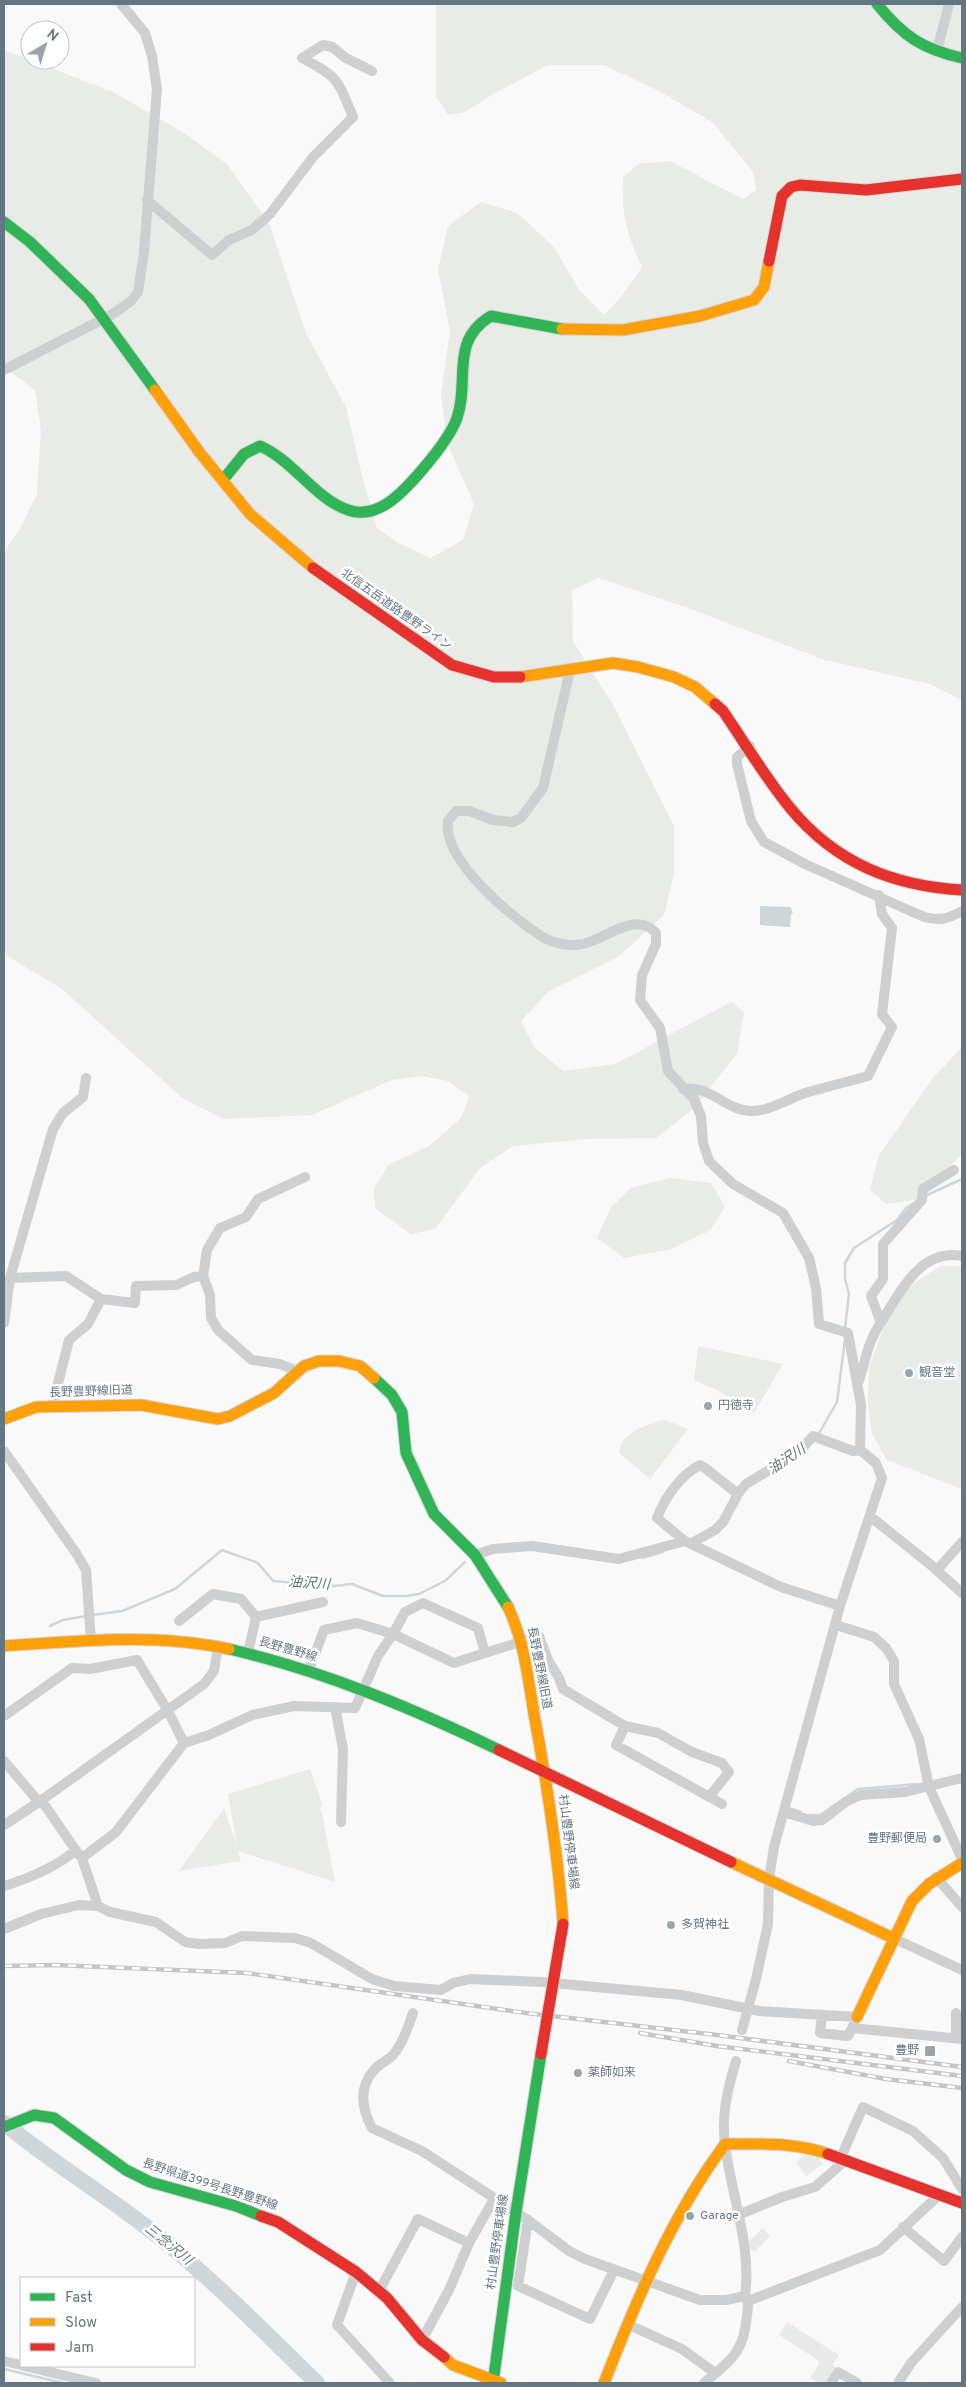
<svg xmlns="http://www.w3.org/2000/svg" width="966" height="2387" viewBox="0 0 966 2387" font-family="Overpass,'Noto Sans JP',sans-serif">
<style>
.built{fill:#e8e9e9}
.green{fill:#e8ebe6}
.water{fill:#ced6d9}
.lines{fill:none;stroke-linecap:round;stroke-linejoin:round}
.stream{stroke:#ced6d9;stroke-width:2.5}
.river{stroke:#ced6d9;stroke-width:16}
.fast-casing{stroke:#d5d6d7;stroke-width:13}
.slow-casing{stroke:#d5d6d7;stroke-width:13}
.jam-casing{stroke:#d5d6d7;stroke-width:13}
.street{stroke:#cecfd0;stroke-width:10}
.fast{stroke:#30b455;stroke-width:11}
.slow{stroke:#ff9f0a;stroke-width:11}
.jam{stroke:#e5322d;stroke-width:11}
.rail-casing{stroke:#c3c5c6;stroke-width:4.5}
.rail{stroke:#fff;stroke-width:2.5;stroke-dasharray:8;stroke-linecap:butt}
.jam-bridge-casing{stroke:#d5d6d7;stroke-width:13;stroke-linecap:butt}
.jam-bridge{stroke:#e5322d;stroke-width:11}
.poi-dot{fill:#99a4ac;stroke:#fff;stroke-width:2}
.labels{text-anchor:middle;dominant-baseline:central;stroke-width:5;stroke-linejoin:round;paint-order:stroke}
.street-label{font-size:12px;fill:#657683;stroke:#fff}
.poi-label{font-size:12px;fill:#657683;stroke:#fff;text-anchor:start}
.water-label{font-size:14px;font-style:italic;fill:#60757c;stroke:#fff}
</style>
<rect width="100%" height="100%" fill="#f9f9f9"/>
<!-- built -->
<path class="built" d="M807,2154l10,2 6,8 -17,12 -10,-14z
M763,2228l7,8 -16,16 -8,-8z
M787,2322l52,33 -6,9 2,2 -10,17h-7l-8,-5 9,-14 -1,-4 -39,-25z"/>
<!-- green -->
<path class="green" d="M436,4h526v696l-32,-16 -105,-24 -137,-52 -89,-30 -27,12 1,51 40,64 61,121v47l-10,42 -46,42 -69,34 -28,30 13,26 29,24 52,-7 116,-62 13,10 -7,42 -44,55 -36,29 -70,1 -74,7 -33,22 -45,61 -24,5 -36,-26 -1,-19 14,-24 41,-19 33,-29 7,-21 -21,-15 -26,-5 -30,4 -80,35 -89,4 -42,-22 -119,-108 -58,-35v-402l16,-23 17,-35 4,-64 -6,-40 -31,-23v-317l109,42 71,41 43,31 42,59 37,110 40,74 16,69 15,52 21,15 33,15 32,-18 11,-36 -27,-61 -6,-49 9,-63 -12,-62 10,-43 33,-24 36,11 36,33 27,45 24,24 16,-17 22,-31c-15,-32 -21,-54 -19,-90l16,-13 31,-3 73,38 13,-9 -3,-18 -40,-49 -50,-30 -59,-28h-56l-53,28 -30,19 -17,3 -12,-19z
M962,1047v107l-43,45 -33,5 -16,-14 9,-35 54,-77z
M670,1178l41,5 14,23 -14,24 -39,19 -48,9 -27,-20 14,-31 20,-19z
M941,1266h21v223l-75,-29 -15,-26 -4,-31 1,-36 13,-35 19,-36 13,-13z
M698,1346l85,18 -29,49 -37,-23 -23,-10z
M664,1419l24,10 -38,50 -31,-26c3,-23 26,-26 45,-34z
M310,1769l13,37 -4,1 3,6 13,69 -97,-31 3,10 -62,10 45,-63 13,37 -9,-51z"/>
<!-- water -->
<path class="water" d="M760,906l30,1 3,6 -2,1 -1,13 -30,-2z"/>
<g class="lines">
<!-- stream -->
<path class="stream" d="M925,1196l37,-17
M845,1328l4,-34 -4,-15v-16l9,-15 43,-28 9,-12 8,-5
M818,1435l19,-33 8,-63
M642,1558l21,-6
M92,1615l30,-4 53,-22 47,-39 36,13 15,18 62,5 17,-2 31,12h23l13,-2 26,-13 20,-19
M50,1626l13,-6 23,-4
M789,1808l12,4
M809,1815h11l38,-26 60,-5
M4,2369l59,14"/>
<!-- river -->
<path class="river" d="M4,2123c49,41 104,73 154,113 57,45 107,97 159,147"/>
<!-- fast casing -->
<g class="fast-casing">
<path id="fast" d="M877,4c26,32 45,45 85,54
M4,222l26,20 59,57 66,91
M223,480l21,-26 16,-8c34,15 54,52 88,64 11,4 23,2 33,-3 22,-10 68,-66 76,-89 13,-37 -8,-77 34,-102l71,13
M374,1378l18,17 10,17 4,41 28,61 41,41 33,52
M229,1649c95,22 183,59 270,101
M4,2127l30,-12 20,3 72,52 24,12 86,24 25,10
M493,2383l23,-171 25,-158"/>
</g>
<!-- slow casing -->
<g class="slow-casing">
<path id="slow" d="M562,329l61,1 77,-14 54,-16 10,-13 5,-26
M155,390l45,63 50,61 63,54
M520,677l93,-14 25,4 36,10 21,10 20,17
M4,1419l32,-12 105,-2 77,14 12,-3 44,-23 30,-27 15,-5h20l21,5 14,12
M508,1607c16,34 20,70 26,107 13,70 24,139 29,210
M4,1646c74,-5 151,-13 225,3
M731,1862l162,76
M857,2017l55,-116 17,-17 33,-21
M444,2357l9,8 48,18
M604,2383c33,-84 67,-166 121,-239 34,0 71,-2 103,10"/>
</g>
<!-- jam casing -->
<g class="jam-casing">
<path id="jam" d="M769,261l13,-65 9,-9 9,-2 66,5 96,-11
M313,568l139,97 42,12h26
M715,704l8,7c22,32 43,68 68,98 45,54 102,77 171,81
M499,1750l232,112
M828,2154l134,49
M261,2216l17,6 78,50 31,26 35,42 22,17"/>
</g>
<!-- street -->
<path class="street" d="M937,51l12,-47
M147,200l65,55 17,-15 23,-10 18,-16 43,-57 40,-40c-16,-38 -14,-40 -51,-59l21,-13 9,2 14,11 26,13
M4,370l107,-55 19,-13 8,-10 6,-40 13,-163 -5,-33 -7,-23 -24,-29
M570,670l-27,118 -22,30 -8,4 -20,-2 -24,-9h-13l-8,10c-6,39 64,97 95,116 8,5 20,8 29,8 28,2 61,-38 84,-12v11l-14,31 -2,25 20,28 8,43 26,28 7,17 2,27 6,18 24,23 50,29 26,45 7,30 3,36 29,9 13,72 -1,45 16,13 6,15 -42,128 -66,241 -5,31 -1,46 -12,55 -14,51
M750,746l-13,11v7l14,57 13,21 41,22 119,53c16,4 24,2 38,-6
M683,1089c26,-5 42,21 67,22 18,1 38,-12 55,-18 21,-6 42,-11 63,-17l24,-49 -10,-13 10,-86 -10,-14 -3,-19
M203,1276l4,-26 13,-22 26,-11 12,-18 47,-22
M10,1278l56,-2 35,23 34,4 1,-17 40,-1 18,-8 9,-1 7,19 1,23 7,12 34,30 28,4 17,7
M4,1323l6,-45 43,-149 10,-16 20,-16 3,-19
M881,1323l-10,-27 12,-17v-35l39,-44 1,-11 31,-19
M859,1381c4,-13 7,-27 12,-40 4,-11 12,-21 17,-30 17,-28 37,-62 74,-55
M52,1407l17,-67 19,-16 13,-25
M4,1451l72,102 10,17 5,70
M871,1517l60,48 31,28
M685,1541l-28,-23c8,-20 23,-43 43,-53l5,3 33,26
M690,1544l25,-14 8,-8 15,-28 8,-10 53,-32 14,-16 40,15 7,-1
M475,1555l18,-6 39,-3 87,13 66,-18 96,46 59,19
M937,1570l25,-28
M179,1621l34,-27 28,5 15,18
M836,1625l38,12 12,11 8,13v23l25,55 10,48 33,72
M248,1653l8,-36 67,-15
M309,1670l15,-40 33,-7 36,11 61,29 31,-10
M335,1707l8,42 -2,73
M4,1716l68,-48 18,1 47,-9 31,51 16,32
M625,1726l-9,19 106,59
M4,1761l35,41 165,-118 10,-13 4,-24
M42,1801l37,54
M784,1812l29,9 9,-1 25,-19 14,-6 44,-3 57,-14
M4,1825l35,-23
M936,1877l26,30
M4,1886c26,-8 51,-18 72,-36
M98,1906l-16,-48 34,-26 68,-89 25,-8 43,-20 42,-9 61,2 23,-52 15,-22 12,-22 18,-9 55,25 7,25 54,-17 9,24 11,18 4,11 62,37 33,7 34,19 30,11 7,9 -20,25
M4,1929l37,-15 38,-9 19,1 12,6 46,10 29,20 15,2 25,-1 17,-7 53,2 16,5 61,36 22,7 47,4 12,-7 17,-4 72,3 140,13 77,16 98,6 -5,11 110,11
M893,1938l69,32
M413,2013c-5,14 -10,30 -20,42 -6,6 -14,9 -19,15 -16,18 -12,39 -2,58l50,23 106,69 41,31 16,8 115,41h26l19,-4
M822,2015l-2,18 28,3 4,-8
M956,2038v-25
M841,2157l22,-50 50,24 30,27 19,31
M738,2215l44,-18 33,-10 32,-28
M528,2220l-10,66 72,33 24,-49
M903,2227l41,34 18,-24
M356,2272l-19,53 53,58
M379,2291l39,-72 51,24
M748,2301l132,-51 58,-54
M627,2324l55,25 33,24
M422,2340l27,-50 20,-47 25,-44
M4,2361l17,4
M24,2366l72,17
M704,2383c27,-23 40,-30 43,-68 1,-7 2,-12 -2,-19 7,-51 -14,-101 -20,-152 -4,-29 3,-56 11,-83
M831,2383l7,-11 19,11
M898,2383l13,-20 51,-56"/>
<!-- fast -->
<use href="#fast" class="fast"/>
<!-- slow -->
<use href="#slow" class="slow"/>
<!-- jam -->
<use href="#jam" class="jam"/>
<!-- rail casing -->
<g class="rail-casing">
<path id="rail" d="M4,1966l51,-1 192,8 279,40 191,22 245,32
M640,2033l77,13 245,30
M789,2061l97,18 76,9"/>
</g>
<!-- rail -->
<use href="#rail" class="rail"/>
<!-- jam-bridge casing -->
<g class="jam-bridge-casing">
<path id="jam-bridge" d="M541,2054l22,-130"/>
</g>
<!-- jam-bridge -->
<use href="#jam-bridge" class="jam-bridge"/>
</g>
<!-- markers -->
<g class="poi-dot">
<circle cx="909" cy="1373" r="5"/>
<circle cx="708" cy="1406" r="5"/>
<circle cx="937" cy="1839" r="5"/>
<circle cx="671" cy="1925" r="5"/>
<rect x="924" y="2045" width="12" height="12" rx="2.5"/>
<circle cx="578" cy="2073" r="5"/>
<circle cx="690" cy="2216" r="5"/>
</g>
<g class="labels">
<!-- street labels -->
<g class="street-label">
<text transform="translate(396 610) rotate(35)">北信五岳道路豊野ライン</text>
<text transform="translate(91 1392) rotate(-2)">長野豊野線旧道</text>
<text transform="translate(288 1650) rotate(16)">長野豊野線</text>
<text transform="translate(539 1668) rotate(79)">長野豊野線旧道</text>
<text transform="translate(568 1842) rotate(83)">村山豊野停車場線</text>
<text transform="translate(210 2185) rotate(18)">長野県道399号長野豊野線</text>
<text transform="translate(498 2242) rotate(-82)">村山豊野停車場線</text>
</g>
<!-- poi labels -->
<g class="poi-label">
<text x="919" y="1373">観音堂</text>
<text x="718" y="1406">円徳寺</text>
<text x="927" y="1839" text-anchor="end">豊野郵便局</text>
<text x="681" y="1925">多賀神社</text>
<text x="919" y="2051" text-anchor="end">豊野</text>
<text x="588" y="2073">薬師如来</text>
<text x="700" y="2216">Garage</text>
</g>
<!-- water labels -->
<g class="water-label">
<text transform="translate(787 1460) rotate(-34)">油沢川</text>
<text transform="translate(309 1584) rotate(4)">油沢川</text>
<text transform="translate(168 2245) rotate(39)">三念沢川</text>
</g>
</g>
<!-- border -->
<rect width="966" height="2387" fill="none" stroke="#657683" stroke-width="10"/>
<!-- legend -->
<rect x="20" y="2277" width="175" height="90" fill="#ffffff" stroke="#c1c8cd"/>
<rect x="30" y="2293" width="25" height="8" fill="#30b455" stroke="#c1c8cd"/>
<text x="65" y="2302" font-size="15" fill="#657683">Fast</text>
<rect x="30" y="2318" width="25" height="8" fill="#ff9f0a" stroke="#c1c8cd"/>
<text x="65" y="2327" font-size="15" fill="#657683">Slow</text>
<rect x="30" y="2343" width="25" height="8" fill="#e5322d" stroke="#c1c8cd"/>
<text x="65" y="2352" font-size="15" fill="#657683">Jam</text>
<!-- north arrow -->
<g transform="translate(45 45) rotate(38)"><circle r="24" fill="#ffffff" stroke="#c1c8cd"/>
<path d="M0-4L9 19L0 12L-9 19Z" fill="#99a4ac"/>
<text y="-8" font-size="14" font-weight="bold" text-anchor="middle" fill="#657683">N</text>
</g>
</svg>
